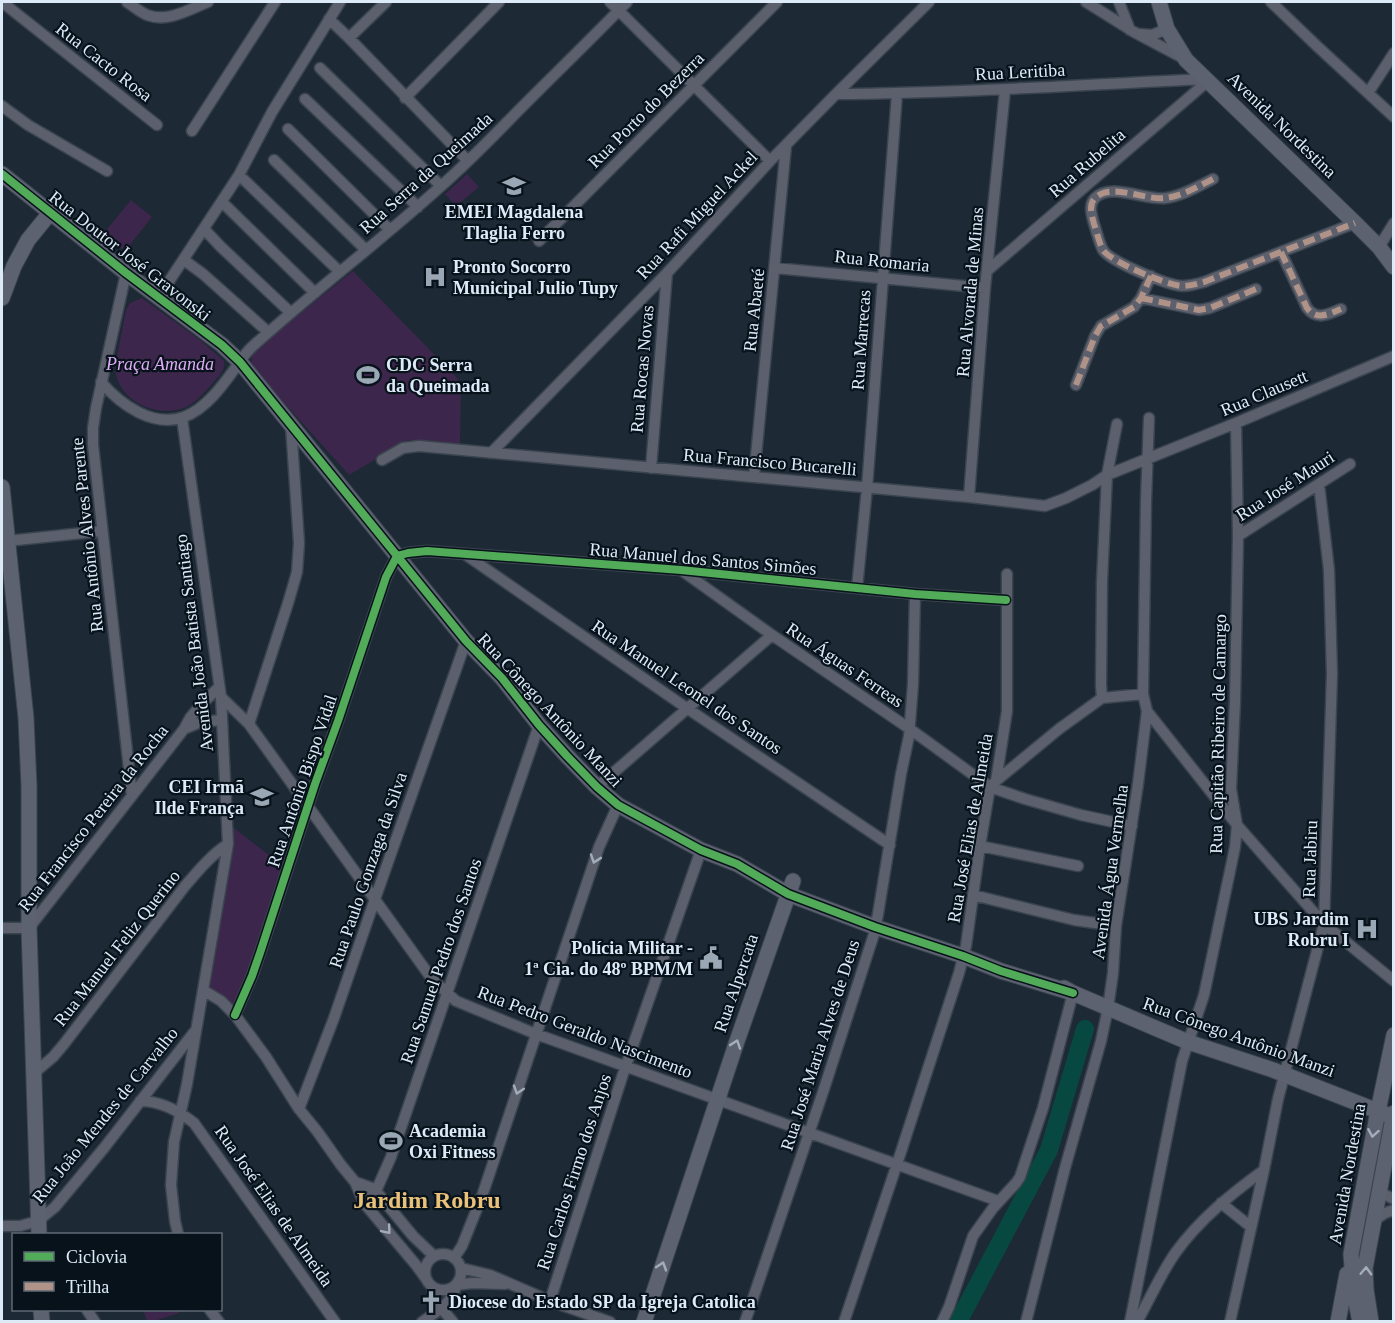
<svg xmlns="http://www.w3.org/2000/svg" width="1395" height="1323" viewBox="0 0 1395 1323" font-family="Georgia,serif">
<style>
.green{fill:#3d264b}
.lines{fill:none;stroke-linecap:round;stroke-linejoin:round}
.river{stroke:#074941;stroke-width:18}
.street-casing{stroke:#3a444f;stroke-width:13}
.secondary-casing{stroke:#3a444f;stroke-width:17}
.street{stroke:#5c606d;stroke-width:10}
.secondary{stroke:#5d6271;stroke-width:15}
.quiet{stroke:#af9288;stroke-width:6;stroke-dasharray:12 6;stroke-linecap:butt}
.cycleway-casing{stroke:#08121b;stroke-width:11}
.cycleway{stroke:#51ab58;stroke-width:8}
.oneway{stroke:#a3acba}
.oneway2{stroke:#a3adbc}
.labels{text-anchor:middle;dominant-baseline:central;stroke-width:4.5;stroke-linejoin:round;paint-order:stroke}
.street-label{font-size:18px;fill:#ddebf9;stroke:#08121b}
.poi-label{font-size:18px;font-weight:bold;fill:#ddebf9;stroke:#08121b;text-anchor:start}
.park-label{font-size:18px;font-style:italic;fill:#ddacf4;stroke:#08121b}
.district-label{font-size:24px;font-weight:bold;fill:#e9c17a;stroke:#08121b}
</style>
<rect width="100%" height="100%" fill="#1d2935"/>
<!-- green -->
<path class="green" d="M467,174l12,13 -23,19 -11,-12z
M131,200l21,17 -27,34 -21,-18z
M353,271l108,111 -1,62 -52,-4 -59,35 -98,-109 1,-14z
M142,298l58,42 24,21c2,9 -6,16 -12,23 -7,8 -15,17 -24,22 -23,12 -58,1 -69,-23 -4,-7 -4,-15 -3,-22l10,-51 4,-7z
M230,825l44,34 16,4 -55,151 -30,-25z
M143,1310h35l1,3 -25,8h-7z"/>
<g class="lines">
<!-- river -->
<path class="river" d="M958,1322l91,-172 36,-121"/>
<!-- street casing -->
<g class="street-casing">
<path id="street" d="M2,2l155,123
M127,2c6,4 13,10 20,13 21,8 43,-6 61,-13
M610,2l160,159
M1086,2l48,30 49,26
M1119,2l11,28
M1271,2l47,45 76,70
M329,19l20,19 119,123
M1140,34l12,1 15,-6
M349,38l37,-36
M320,68l121,118
M1368,93l26,-40
M836,94c123,-1 246,-9 369,-15
M405,98l94,-96
M305,99l113,108
M2,106l26,19 79,46
M288,129l102,101
M192,131l83,-129
M274,160l92,90
M239,175l101,97
M1213,179c-14,7 -31,17 -47,19 -20,3 -55,-16 -71,0 -7,7 -3,18 -1,26 3,8 5,19 9,26 8,12 64,35 79,36 8,0 15,-2 22,-4l151,-59
M222,202l93,91
M204,229l17,18 70,66
M539,241l238,-239
M1379,247l15,-24
M1281,252l26,56c10,13 21,6 34,1
M184,260l19,14 65,58
M775,268l210,20
M988,270l220,-189
M126,273l-30,135 -3,20v17l39,351
M158,298l81,-123 33,-63 68,-110
M1141,298l58,12 11,-2 46,-19
M101,382c20,23 52,46 83,35 22,-8 39,-32 52,-50 5,-7 10,-15 17,-21 61,-55 126,-104 187,-159 31,-27 59,-57 88,-86 33,-33 67,-66 99,-99
M1076,385l19,-49 6,-10 33,-19 7,-9 10,-22
M491,453l176,-180 103,-112 66,-67 93,-92
M382,460l21,-12 16,-2 550,51 76,9 21,-8 26,-13 15,-10 129,-52 158,-67
M651,468l16,-195
M754,477l32,-331
M969,497l16,-209 20,-198
M1238,536l112,-72
M7,541l95,-10
M466,555l222,154 202,136
M681,570l91,65 138,94 80,58 35,12 56,16 51,11
M857,588l10,-100 30,-394
M221,697l28,27 183,255 24,22 80,33 462,167
M1102,698l-1,-13 1,-104 5,-106 10,-51
M1147,711l90,114 87,99 70,57
M249,724l40,-124 8,-28 2,-29 -8,-117
M184,729l17,-7 21,-2
M996,781l63,-52 43,-31 41,-4
M597,787l175,-152
M980,846l98,20
M973,895l101,25 42,6
M2,928h27l155,-199 6,-11 10,-12 19,-19
M203,990l18,11 14,14 31,42 33,52 18,22 24,34 14,17 9,21 52,62 11,15
M235,1015l17,-39 8,-23 55,-169 23,-63 48,-144 11,-21 11,-3 19,-2 254,19 234,24 91,6
M34,1073l19,-16 11,-13 121,-158c13,-15 26,-31 43,-42
M140,1101c20,0 39,10 54,22l141,199
M299,1109l35,-91 41,-119 91,-258
M355,1182l17,6 4,3 37,45 21,20
M1379,1192l15,7
M364,1203l12,-12 15,-34 148,-432
M1221,1203l30,24
M1373,1221l12,-8 9,-3
M2,1226h18l18,-5 17,-14 49,-59 91,-117
M178,1234l-3,-13 -4,-36 3,-43 13,-58 41,-240 -7,-147 -39,-279
M425 1272a18 18 0 1 1 36 0a18 18 0 1 1-36 0Z
M454,1258l8,-12 20,-50 117,-349 19,-42
M461,1268l29,7 60,26 60,21
M457,1285l15,-2 33,1
M432,1287c1,14 12,24 21,35
M550,1301l73,-227 78,-224
M87,1310l8,12
M210,1310l9,12
M422,1322c14,-10 30,-18 34,-36
M745,1322l79,-233 50,-155 4,-20 23,-140 8,-38 4,-52 2,-90
M844,1322l53,-158 62,-191 7,-27 14,-100 10,-59 6,-6 11,-70v-137
M942,1322l7,-15 24,-71 20,-28 23,-25 4,-6 23,-69 30,-115
M1026,1322l39,-154 36,-127 7,-33 5,-35 3,-47 22,-142 9,-73 -4,-17 3,-193 3,-83
M1130,1322l52,-261 22,-66 31,-148 2,-22 -6,-36 4,-88 3,-165 -2,-113
M1137,1322c13,-23 24,-49 39,-70 24,-33 55,-58 88,-82
M1230,1322l34,-152 14,-71 46,-175 8,-250 -3,-104 -10,-86"/>
</g>
<!-- secondary casing -->
<g class="secondary-casing">
<path id="secondary" d="M1159,2l8,27 19,31 169,163 24,24 15,20
M2,174l124,99 96,72 18,17 226,279 36,37 37,47 28,31 30,31 21,18 83,45 36,14 51,30 87,33 88,29 38,15 72,22
M2,298l12,-32 14,-26 22,-27
M2,487l24,231 3,68v142l10,306
M1064,988l9,5 115,49 85,28 120,47
M41,1310l1,12
M644,1322l92,-278 57,-163
M1338,1322l9,-48
M1360,1322l-6,-30 -3,-38 27,-143 16,-76
M1371,1322l-5,-32 -1,-22 29,-155"/>
</g>
<!-- street -->
<use href="#street" class="street"/>
<!-- secondary -->
<use href="#secondary" class="secondary"/>
<!-- quiet -->
<path class="quiet" d="M1213,179c-14,7 -31,17 -47,19 -20,3 -55,-16 -71,0 -7,7 -3,18 -1,26 3,8 5,19 9,26 8,12 64,35 79,36 8,0 15,-2 22,-4l151,-59
M1281,252l26,56c10,13 21,6 34,1
M1141,298l58,12 11,-2 46,-19
M1076,385l19,-49 6,-10 33,-19 7,-9 10,-22"/>
<!-- cycleway casing -->
<g class="cycleway-casing">
<path id="cycleway" d="M2,174l124,99 96,72 18,17 226,279 36,37 37,47 28,31 30,31 21,18 83,45 36,14 51,30 87,33 88,29 38,15 72,22
M235,1015l17,-39 8,-23 55,-169 23,-63 48,-144 11,-21 11,-3 19,-2 254,19 234,24 91,6"/>
</g>
<!-- cycleway -->
<use href="#cycleway" class="cycleway"/>
</g>
<!-- one-way arrows -->
<defs><path id="oneway-chevron" d="M-2-3.5L2.5 0L-2 3.5" fill="none" stroke-width="1.6" stroke-linecap="round" stroke-linejoin="round" transform="scale(1.5)"/></defs>
<g class="oneway">
<use href="#oneway-chevron" transform="translate(595 859) rotate(109)"/>
<use href="#oneway-chevron" transform="translate(518 1090) rotate(108)"/>
<use href="#oneway-chevron" transform="translate(387 1230) rotate(50)"/>
</g>
<g class="oneway2">
<use href="#oneway-chevron" transform="translate(736 1044) rotate(-71)"/>
<use href="#oneway-chevron" transform="translate(1373 1133) rotate(100)"/>
<use href="#oneway-chevron" transform="translate(662 1266) rotate(-72)"/>
<use href="#oneway-chevron" transform="translate(1366 1271) rotate(-88)"/>
</g>
<!-- icons -->
<defs>
<g id="school-bare" transform="scale(1.8)"><path d="M0-5L7-2L0 1L-7-2ZM-4 1L0 2.5L4 1V4Q0 6-4 4Z" fill="#9aa7b4" stroke="#08121b" stroke-width="2.5" paint-order="stroke"/></g>
<g id="hospital-bare" transform="scale(1.8)"><path d="M-5-5h3v3.5h4V-5h3V5h-3V1.5h-4V5h-3Z" fill="#9aa7b4" stroke="#08121b" stroke-width="2.5" paint-order="stroke"/></g>
<g id="stadium-bare" transform="scale(1.8)"><path d="M0-5a6.5 5 0 1 0 0 10a6.5 5 0 1 0 0-10ZM-3.5-1.8h7v3.6h-7Z" fill="#9aa7b4" stroke="#08121b" stroke-width="2.5" paint-order="stroke"/></g>
<g id="civic-bare" transform="scale(1.8)"><path d="M-.6-6.5H3V-4.5H.6V-3L4-1V1h2V6H-6V1h2V-1L-.6-3ZM-1.2 2.5V6h2.4V2.5Z" fill="#9aa7b4" stroke="#08121b" stroke-width="2.5" paint-order="stroke"/></g>
<g id="church-bare" transform="scale(1.8)"><path d="M-1.2-6h2.4v3.5h3.3v2.4h-3.3V6h-2.4V-.1h-3.3v-2.4h3.3Z" fill="#9aa7b4" stroke="#08121b" stroke-width="2.5" paint-order="stroke"/></g>
</defs>
<g fill-rule="evenodd">
<use href="#school-bare" x="514" y="186"/>
<use href="#hospital-bare" x="435" y="277"/>
<use href="#stadium-bare" x="368" y="375"/>
<use href="#school-bare" x="262" y="797"/>
<use href="#hospital-bare" x="1367" y="929"/>
<use href="#civic-bare" x="711" y="958"/>
<use href="#stadium-bare" x="391" y="1141"/>
<use href="#church-bare" x="431" y="1302"/>
</g>
<g class="labels">
<!-- street labels -->
<g class="street-label">
<text transform="translate(104 62) rotate(38)">Rua Cacto Rosa</text>
<text transform="translate(1020 72) rotate(-3)">Rua Leritiba</text>
<text transform="translate(646 110) rotate(-45)">Rua Porto do Bezerra</text>
<text transform="translate(1282 125) rotate(44)">Avenida Nordestina</text>
<text transform="translate(1087 163) rotate(-41)">Rua Rubelita</text>
<text transform="translate(426 173) rotate(-42)">Rua Serra da Queimada</text>
<text transform="translate(697 215) rotate(-47)">Rua Rafi Miguel Ackel</text>
<text transform="translate(130 256) rotate(38)">Rua Doutor José Gravonski</text>
<text transform="translate(882 261) rotate(6)">Rua Romaria</text>
<text transform="translate(970 292) rotate(-85)">Rua Alvorada de Minas</text>
<text transform="translate(754 310) rotate(-84)">Rua Abaeté</text>
<text transform="translate(861 340) rotate(-86)">Rua Marrecas</text>
<text transform="translate(642 369) rotate(-85)">Rua Rocas Novas</text>
<text transform="translate(1264 393) rotate(-23)">Rua Clausett</text>
<text transform="translate(770 462) rotate(5)">Rua Francisco Bucarelli</text>
<text transform="translate(1285 486) rotate(-33)">Rua José Mauri</text>
<text transform="translate(87 535) rotate(-96)">Rua Antônio Alves Parente</text>
<text transform="translate(703 559) rotate(5)">Rua Manuel dos Santos Simões</text>
<text transform="translate(194 643) rotate(-97)">Avenida João Batista Santiago</text>
<text transform="translate(845 665) rotate(34)">Rua Águas Ferreas</text>
<text transform="translate(687 687) rotate(34)">Rua Manuel Leonel dos Santos</text>
<text transform="translate(550 710) rotate(47)">Rua Cônego Antônio Manzi</text>
<text transform="translate(1218 734) rotate(-89)">Rua Capitão Ribeiro de Camargo</text>
<text transform="translate(302 781) rotate(-71)">Rua Antônio Bispo Vidal</text>
<text transform="translate(93 818) rotate(-52)">Rua Francisco Pereira da Rocha</text>
<text transform="translate(970 828) rotate(-80)">Rua José Elias de Almeida</text>
<text transform="translate(1310 859) rotate(-88)">Rua Jabiru</text>
<text transform="translate(368 870) rotate(-71)">Rua Paulo Gonzaga da Silva</text>
<text transform="translate(1110 872) rotate(-82)">Avenida Água Vermelha</text>
<text transform="translate(117 948) rotate(-52)">Rua Manuel Feliz Querino</text>
<text transform="translate(441 961) rotate(-71)">Rua Samuel Pedro dos Santos</text>
<text transform="translate(736 983) rotate(-71)">Rua Alpercata</text>
<text transform="translate(585 1032) rotate(21)">Rua Pedro Geraldo Nascimento</text>
<text transform="translate(1239 1037) rotate(20)">Rua Cônego Antônio Manzi</text>
<text transform="translate(820 1045) rotate(-72)">Rua José Maria Alves de Deus</text>
<text transform="translate(105 1115) rotate(-51)">Rua João Mendes de Carvalho</text>
<text transform="translate(574 1172) rotate(-72)">Rua Carlos Firmo dos Anjos</text>
<text transform="translate(1347 1174) rotate(-80)">Avenida Nordestina</text>
<text transform="translate(274 1206) rotate(55)">Rua José Elias de Almeida</text>
</g>
<!-- poi labels -->
<g class="poi-label">
<text x="514" y="212" text-anchor="middle">EMEI Magdalena<tspan x="514" dy="21">Tlaglia Ferro</tspan></text>
<text x="453" y="267">Pronto Socorro<tspan x="453" dy="21">Municipal Julio Tupy</tspan></text>
<text x="386" y="365">CDC Serra<tspan x="386" dy="21">da Queimada</tspan></text>
<text x="244" y="787" text-anchor="end">CEI Irmã<tspan x="244" dy="21">Ilde França</tspan></text>
<text x="1349" y="919" text-anchor="end">UBS Jardim<tspan x="1349" dy="21">Robru I</tspan></text>
<text x="693" y="948" text-anchor="end">Polícia Militar -<tspan x="693" dy="21">1ª Cia. do 48º BPM/M</tspan></text>
<text x="409" y="1131">Academia<tspan x="409" dy="21">Oxi Fitness</tspan></text>
<text x="449" y="1302">Diocese do Estado SP da Igreja Catolica</text>
</g>
<!-- park labels -->
<g class="park-label">
<text x="160" y="364">Praça Amanda</text>
</g>
<!-- district labels -->
<g class="district-label">
<text x="427" y="1200">Jardim Robru</text>
</g>
</g>
<!-- border -->
<rect width="1395" height="1323" fill="none" stroke="#ddebf9" stroke-width="6"/>
<!-- legend -->
<rect x="12" y="1233" width="210" height="78" fill="#08121b" stroke="#5d6974" stroke-width="1.5"/>
<rect x="24" y="1252" width="30" height="9" fill="#51ab58" stroke="#5d6974" stroke-width="1.5"/>
<text x="66" y="1263" font-size="18" fill="#ddebf9">Ciclovia</text>
<rect x="24" y="1282" width="30" height="9" fill="#af9288" stroke="#5d6974" stroke-width="1.5"/>
<text x="66" y="1293" font-size="18" fill="#ddebf9">Trilha</text>
</svg>
